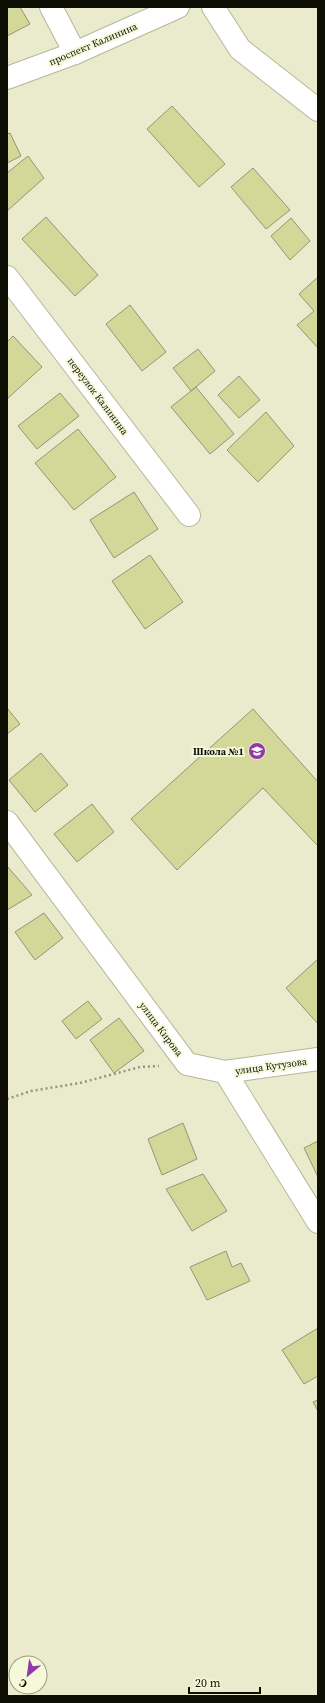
<svg xmlns="http://www.w3.org/2000/svg" width="325" height="1703" viewBox="0 0 325 1703" font-family="'Source Serif 4',serif">
<style>
.building{fill:#d3d798;stroke:#939578}
.lines{fill:none;stroke-linecap:round;stroke-linejoin:round}
.minor-casing{stroke:#b5b799;stroke-width:24}
.tertiary-casing{stroke:#b5b799;stroke-width:24}
.path{stroke:#93957e;stroke-width:2.5;stroke-dasharray:2 3;stroke-linecap:butt}
.minor{stroke:#fff;stroke-width:22}
.tertiary{stroke:#fff;stroke-width:22}
.labels{text-anchor:middle;dominant-baseline:central;stroke-width:4;stroke-linejoin:round;paint-order:stroke}
.street-label{font-size:10px;fill:#0d0e04;stroke:#f6f9d9}
.poi-label{font-size:10px;font-weight:bold;fill:#0d0e04;stroke:#f6f9d9;text-anchor:end}
</style>
<rect width="100%" height="100%" fill="#e9ebcc"/>
<!-- building -->
<path class="building" d="M7,7h13l10,17 -23,12z
M172,106l53,58 -26,23 -52,-58z
M10,133l11,23 -14,7v-29z
M28,156l16,22 -37,33v-38z
M253,168l37,42 -24,19 -35,-42z
M46,217l52,58 -23,21 -53,-57z
M291,218l19,23 -20,19 -19,-24z
M318,277v71l-21,-23 17,-14 -15,-17z
M130,305l36,47 -24,19 -36,-47z
M13,336l29,31 -35,32v-57z
M198,349l17,22 -24,20 -18,-23z
M239,376l21,24 -21,18 -21,-23z
M196,387l38,47 -24,20 -39,-47z
M60,393l19,23 -42,33 -19,-23z
M266,412l28,34 -36,36 -31,-32z
M78,429l38,48 -42,33 -39,-47z
M134,492l24,37 -44,29 -24,-38z
M150,555l33,47 -38,27 -33,-48z
M7,708l13,16 -13,10z
M253,709l65,73v64l-55,-58 -86,82 -46,-51z
M41,753l27,32 -33,27 -26,-32z
M92,804l22,28 -37,30 -23,-28z
M7,866l25,29 -25,15z
M44,913l19,25 -28,22 -20,-28z
M318,959v65l-32,-36z
M88,1001l14,18 -26,20 -14,-18z
M119,1018l25,33 -30,22 -24,-33z
M183,1123l14,36 -35,16 -14,-36z
M318,1141v36l-14,-29z
M203,1174l24,37 -35,20 -26,-42z
M226,1251l6,16 9,-4 9,18 -43,19 -17,-33z
M318,1328v48l-14,8 -22,-34z
M318,1400v11l-5,-9z"/>
<g class="lines">
<!-- minor casing -->
<g class="minor-casing">
<path id="minor" d="M51,7l24,46
M213,7l27,42 78,61
M7,277l182,238
M7,822l180,242 38,8 93,150
M225,1072l93,-13"/>
</g>
<!-- tertiary casing -->
<g class="tertiary-casing">
<path id="tertiary" d="M7,78l68,-25 103,-46"/>
</g>
<!-- path -->
<path class="path" d="M7,1099l24,-8 49,-8 60,-16 19,-1"/>
<!-- minor -->
<use href="#minor" class="minor"/>
<!-- tertiary -->
<use href="#tertiary" class="tertiary"/>
</g>
<!-- icons -->
<defs>
<g id="school-disc" transform="scale(0.9)"><circle r="9.5" fill="#9239a5" stroke="#f6f9d9"/><path d="M0-5L7-2L0 1L-7-2ZM-4 1L0 2.5L4 1V4Q0 6-4 4Z" fill="#fff"/></g>
</defs>
<g fill-rule="evenodd">
<use href="#school-disc" x="257" y="751"/>
</g>
<g class="labels">
<!-- street labels -->
<g class="street-label">
<text transform="translate(93 44) rotate(-23)">проспект Калинина</text>
<text transform="translate(98 396) rotate(53)">переулок Калинина</text>
<text transform="translate(161 1029) rotate(53)">улица Кирова</text>
<text transform="translate(271 1066) rotate(-8)">улица Кутузова</text>
</g>
<!-- poi labels -->
<g class="poi-label">
<text x="244" y="751">Школа №1</text>
</g>
</g>
<!-- border -->
<rect width="325" height="1703" fill="none" stroke="#0d0e04" stroke-width="16"/>
<!-- north arrow -->
<g transform="translate(28 1675) rotate(209)"><circle r="19" fill="#f6f9d9" stroke="#999b84"/>
<path d="M0-3L7 15L0 10L-7 15Z" fill="#9239a5"/>
<text y="-6" font-size="11" font-weight="bold" text-anchor="middle" fill="#0d0e04">С</text>
</g>
<!-- scale -->
<path d="M189 1687v6h71v-6" fill="none" stroke="#0d0e04" stroke-width="2"/>
<text x="195" y="1687" font-size="12" fill="#0d0e04" stroke="#f6f9d9" stroke-width="3" paint-order="stroke">20 m</text>
</svg>
